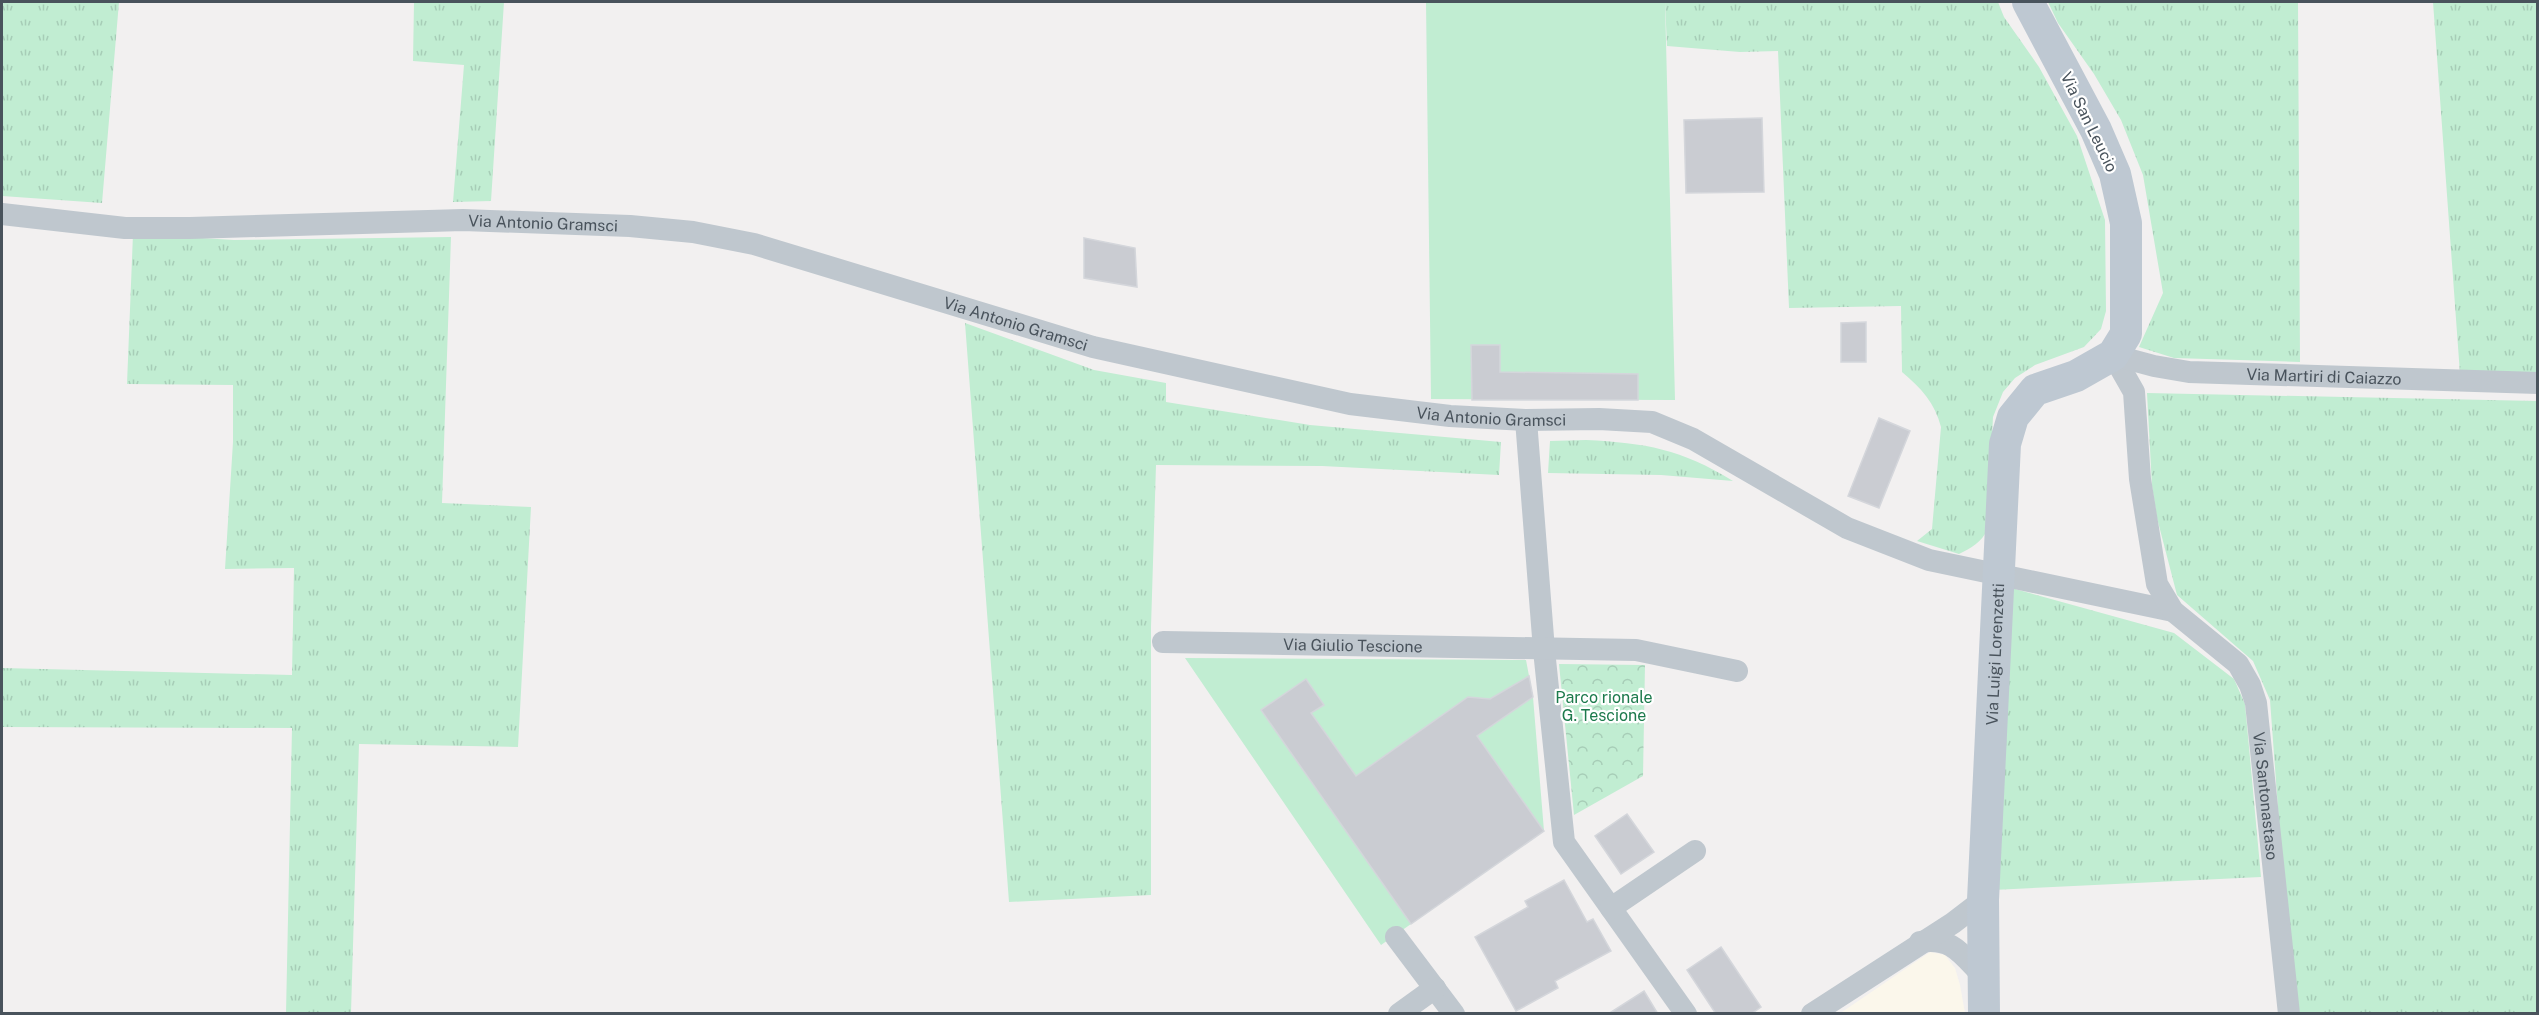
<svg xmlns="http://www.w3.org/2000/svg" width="2539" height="1015" viewBox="0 0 2539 1015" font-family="'Public Sans',sans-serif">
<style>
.commercial{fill:#fbf7eb}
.grass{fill:url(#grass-tufts)}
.park{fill:url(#park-crowns)}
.pitch{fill:#c1edd2}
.building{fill:#caccd2;stroke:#d4d6db;stroke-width:1.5}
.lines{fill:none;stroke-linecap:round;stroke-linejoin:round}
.street{stroke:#bfc7ce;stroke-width:22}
.secondary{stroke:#bec8d2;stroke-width:32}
.labels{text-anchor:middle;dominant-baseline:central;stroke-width:4.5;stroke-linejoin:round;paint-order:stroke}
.street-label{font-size:16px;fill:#49535c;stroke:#fff}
.park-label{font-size:16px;fill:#1c7a4c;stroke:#fff}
</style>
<defs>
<pattern id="grass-tufts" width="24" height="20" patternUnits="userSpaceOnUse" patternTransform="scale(1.5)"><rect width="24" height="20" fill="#c1edd2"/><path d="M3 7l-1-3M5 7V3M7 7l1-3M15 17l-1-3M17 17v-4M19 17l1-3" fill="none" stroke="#a7cdb7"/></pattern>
<pattern id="park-crowns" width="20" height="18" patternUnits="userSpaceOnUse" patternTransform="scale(1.5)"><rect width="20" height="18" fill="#c1edd2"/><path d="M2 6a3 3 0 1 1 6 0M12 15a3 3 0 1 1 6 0" fill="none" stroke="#a7cdb7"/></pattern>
</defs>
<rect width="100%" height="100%" fill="#f2f0f0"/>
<!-- commercial -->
<path class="commercial" d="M1930,952l15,3 10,13 5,17 5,28 -126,1z"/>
<!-- grass -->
<path class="grass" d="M2,2h117l-17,201 -100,-7z
M414,2h90l-13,199 -38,1 11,-137 -51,-4z
M1665,2h333l6,15 35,50 38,69 28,84 1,91 -5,18 -17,18 -49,18 -20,13 -12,14 -10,25 -6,113c-5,12 -16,18 -28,24l-42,-13 15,-12 9,-102c-6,-24 -20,-39 -39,-55l-1,-66 -112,2 -11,-257 -38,1 -73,-6z
M2048,2h250l2,360 -126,-4 -35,-11 24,-54 -20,-118 -22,-55 -27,-46 -36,-51z
M2433,2h104v373l-77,-1z
M133,234l101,6 217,-3 -9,266 89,4 -13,240 -159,-3 -8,269h-65l6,-285 -290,-1v-59l290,7 2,-107 -69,1 8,-127v-57l-106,-1z
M965,323l129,47 72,13v19l144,23 191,17 -2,33 -177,-9 -166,-1 -5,162v268l-142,7z
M2147,393l390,8v612h-240l-14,-137 -13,-176 -17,-39 -76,-66 -20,-77 -5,-32z
M1586,440c60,3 95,9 147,41l-72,-6 -113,-2 2,-32z
M2008,587l166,46 60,46 11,25 16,173 -268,13z"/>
<!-- park -->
<path class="park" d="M1559,664l86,1 -2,111 -69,39z"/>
<!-- pitch -->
<path class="pitch" d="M1426,2h239l10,398 -244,-1z
M1185,658l341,2 7,37 11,134 -163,114z"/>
<!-- building -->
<path class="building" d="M1762,118l2,74 -78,1 -2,-73z
M1084,238l51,10 2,39 -53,-9z
M1866,322v40h-25v-39z
M1471,345h29v27l138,2v26h-166z
M1879,418l31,13 -31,77 -31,-12z
M1529,676l4,21 -56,39 67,95 -133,93 -150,-214 45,-31 18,26 -13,8 45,63 112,-79 22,2z
M1627,814l27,38 -33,22 -26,-38z
M1564,880l23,42 6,-3 18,32 -56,30 3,7 -42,23 -41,-74 53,-30 -3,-6z
M1721,947l40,60 -10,7h-35l-29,-44z
M1644,991l14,23h-50z"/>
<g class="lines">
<!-- street -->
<g class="street">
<path id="s1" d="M2,214l123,14h65l273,-8 167,6 63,6 61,12 339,103 257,57 100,12 76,4 73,-1 53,3 41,17 154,89 82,32 244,51"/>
<path id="s2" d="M2113,355l21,37 6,87 17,105 16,27 65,53 12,21 6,18 33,311"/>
<path id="s3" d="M2113,355l41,11 35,6 349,11"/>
<path d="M1526,420l18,230 20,192 122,172"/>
<path id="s4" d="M1163,642l473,8 101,21"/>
<path d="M1611,908l84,-57"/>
<path d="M1396,937l58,77"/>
<path d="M1920,942c33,-6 43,14 64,35"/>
<path d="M1399,1014l36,-26"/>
<path d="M1812,1014l141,-91 30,-23"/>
</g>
<!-- secondary -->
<path class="secondary" id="s5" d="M1984,1014l-1,-114 22,-456 8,-27 22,-27 41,-14 37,-21 13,-21v-111l-11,-49 -19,-44 -68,-128"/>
</g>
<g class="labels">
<!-- street labels -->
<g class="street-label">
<text transform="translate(2089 122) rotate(64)">Via San Leucio</text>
<text stroke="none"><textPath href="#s1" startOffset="542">Via Antonio Gramsci</textPath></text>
<text stroke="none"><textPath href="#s1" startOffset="1028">Via Antonio Gramsci</textPath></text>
<text stroke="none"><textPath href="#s3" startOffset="213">Via Martiri di Caiazzo</textPath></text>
<text stroke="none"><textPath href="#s1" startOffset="1514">Via Antonio Gramsci</textPath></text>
<text stroke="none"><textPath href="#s4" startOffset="190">Via Giulio Tescione</textPath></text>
<text stroke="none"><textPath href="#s5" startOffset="360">Via Luigi Lorenzetti</textPath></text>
<text stroke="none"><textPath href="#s2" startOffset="488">Via Santonastaso</textPath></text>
</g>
<!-- park labels -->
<g class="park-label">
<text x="1604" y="697">Parco rionale<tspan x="1604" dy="18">G. Tescione</tspan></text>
</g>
</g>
<!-- border -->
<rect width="2539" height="1015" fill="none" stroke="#49535c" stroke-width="6"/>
</svg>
